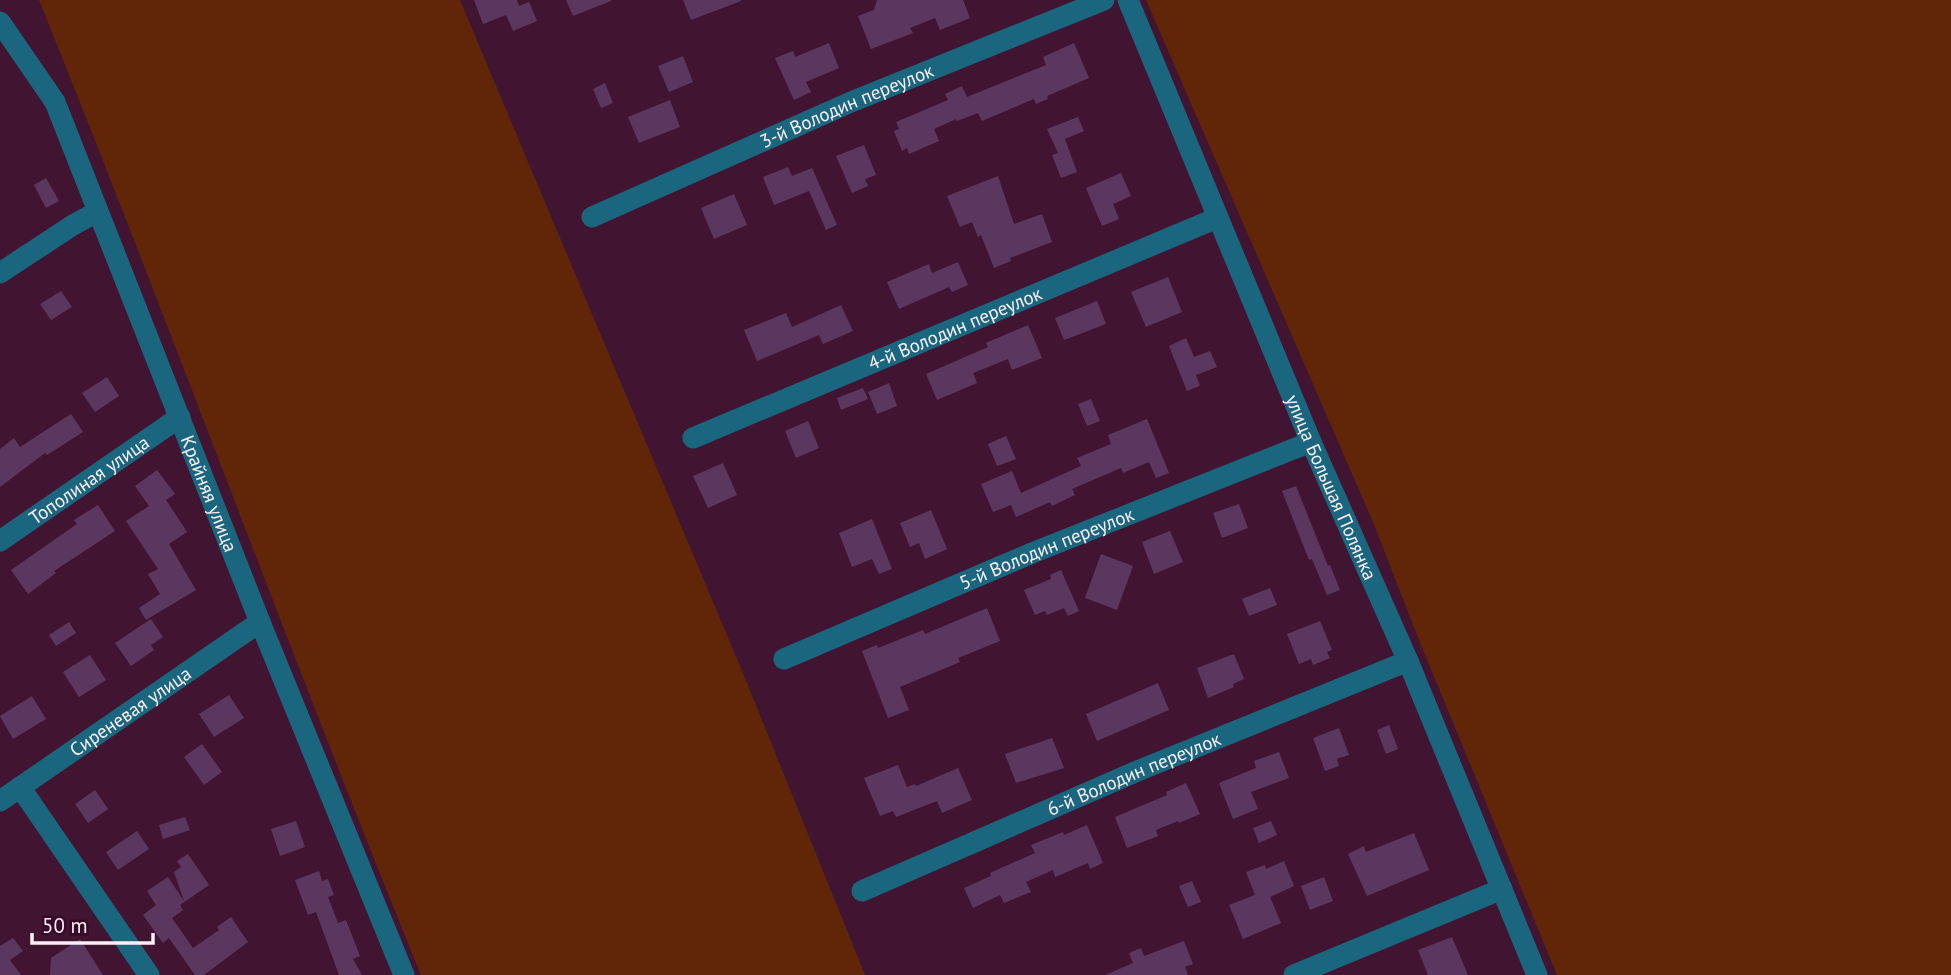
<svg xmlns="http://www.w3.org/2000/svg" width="1951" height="975" viewBox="0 0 1951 975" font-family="'PT Sans',sans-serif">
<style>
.green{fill:#612508}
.building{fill:#5b375f}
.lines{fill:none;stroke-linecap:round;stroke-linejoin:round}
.minor{stroke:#1a667e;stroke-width:21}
.labels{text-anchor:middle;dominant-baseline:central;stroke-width:6;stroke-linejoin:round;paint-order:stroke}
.street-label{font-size:19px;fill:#fcf0f7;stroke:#360a28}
</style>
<rect width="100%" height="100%" fill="#411532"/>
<!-- green -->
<path class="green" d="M39,0h421l285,678 120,297h-444c-132,-323 -251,-651 -382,-975z
M1146,0h805v975h-394l-138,-335 -46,-118z"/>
<!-- building -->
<path class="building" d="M474,0h43l2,6 10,-4 8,19 -24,10 -7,-16 -23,9z
M566,0h45v1l-38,15z
M683,0h58v1l-50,19z
M877,0h86l7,18 -30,12 -5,-12 -25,10 3,5 -42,16 -13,-33 16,-6z
M829,43l10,25 -33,14 5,10 -17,8 -19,-42 18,-7 2,6z
M1074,43l15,35 -42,18 1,3 -12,5 -2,-5 -52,22 -4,-8 -21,8 -1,-2 -22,10 5,12 -30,13 -2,-6 -5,3 -8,-20 5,-2 -3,-7 52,-22 -3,-6 17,-8 5,11 79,-32 -3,-8z
M683,56l10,26 -24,10 -11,-26z
M605,83l8,20 -12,5 -8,-19z
M670,100l10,27 -41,16 -11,-26z
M1078,117l6,14 -19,8 12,33 -16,6 -9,-23 6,-2 -11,-24z
M864,145l12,30 -11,4 3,7 -16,7 -16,-37z
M788,167l4,9 20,-8 25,57 -11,5 -17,-39 -35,14 -11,-28z
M1121,173l10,23 -18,8 6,15 -17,7 -16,-38z
M998,176l16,48 28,-10 10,28 -42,16 1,3 -17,7 -13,-33 -3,2 -6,-15 -12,5 -13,-31z
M46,178l13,23 -13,7 -12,-23z
M734,194l13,31 -33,14 -13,-31z
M958,262l10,23 -16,7 -3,-5 -50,22 -12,-27 42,-18 3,9z
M1168,277l14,35 -36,15 -15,-35z
M61,291l11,16 -21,13 -11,-16z
M1097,301l9,23 -42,16 -9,-22z
M841,305l12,26 -30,13 -4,-9 -62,26 -13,-31 42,-17 6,14z
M1028,325l14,33 -30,12 -4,-11 -35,14 4,10 -40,17 -11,-26 62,-27 -2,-4z
M1186,338l8,19 16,-6 7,16 -21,8 4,11 -13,5 -18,-45z
M107,377l12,19 -24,16 -13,-19z
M889,383l8,23 -20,8 -9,-22z
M863,388l5,11 -27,11 -4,-12z
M1091,399l9,22 -13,5 -9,-22z
M71,414l12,18 -36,23 -2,-2 -45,34v-38l14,-11 6,9z
M1147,419l22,54 -13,5 -7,-16 -26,11 -2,-5 -49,21 3,6 -23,11 -2,-4 -34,15 -5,-12 -18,7 -12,-28 31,-13 9,22 60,-27 -4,-8 34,-14 -3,-9z
M808,421l11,27 -23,10 -11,-27z
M1006,436l10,23 -19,7 -9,-22z
M723,463l14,32 -29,13 -15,-32z
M157,470l18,24 -9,6 21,32 -18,12 27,46 -50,30 -7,-12 21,-14 -12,-20 10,-5 -32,-48 23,-15 -14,-20z
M1296,486l32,80 2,-1 10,25 -13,5 -15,-36 -3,1 -27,-69z
M1239,504l9,24 -26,10 -9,-25z
M98,505l17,26 -61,40 2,2 -28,21 -17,-24 66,-46 -3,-4z
M931,510l16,39 -22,10 -6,-16 -9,4 -10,-24z
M872,519l20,50 -13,5 -7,-15 -20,8 -13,-34z
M1170,531l13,31 -29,12 -12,-32z
M1101,554l32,12 -16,44 -32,-12z
M1061,570l18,41 -11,5 -4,-8 -17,7 -2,-4 -10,4 -11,-25 27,-11 -1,-4z
M1270,588l7,17 -28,11 -7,-17z
M987,608l13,33 -42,17 2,4 -60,25 9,23 -21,8 -26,-67 15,-6 1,3 45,-18 2,4z
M151,619l12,18 -12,8 3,5 -23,16 -16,-23z
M1320,621l12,29 -5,2 3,6 -17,7 -2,-6 -12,5 -12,-30z
M69,622l7,11 -20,13 -7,-11z
M1234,654l10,25 -11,5 1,3 -26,11 -11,-30z
M90,655l16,25 -27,17 -16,-25z
M1158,683l11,27 -72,31 -11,-27z
M229,695l15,23 -30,19 -15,-23z
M32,696l14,23 -33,20 -13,-23z
M1389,725l9,24 -12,5 -9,-24z
M1339,728l10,27 -12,4 2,7 -14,5 -12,-33z
M1052,738l12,30 -48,15 -11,-29z
M202,744l20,28 -18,13 -20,-28z
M1279,752l10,26 -38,14 7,17 -25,10 -14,-36 37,-15 -2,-7z
M898,765l9,22 8,-3 1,2 42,-18 14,32 -30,13 -5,-12 -41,16 -3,-6 -13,5 -16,-38z
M1186,783l14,31 -21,9 -1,-2 -22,9 2,6 -31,12 -12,-31 52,-22 -1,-3z
M95,790l13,19 -20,14 -13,-19z
M185,817l5,13 -27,9 -4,-14z
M296,821l9,26 -25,9 -9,-27z
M1271,821l6,14 -18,8 -6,-15z
M1087,825l16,38 -13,6 -2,-6 -33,14 -2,-7 -27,12 5,10 -27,11 -4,-8 -27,13 -9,-20 27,-12 -1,-3 45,-20 -4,-8 32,-13 1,3z
M137,831l12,18 -31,21 -12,-18z
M1414,833l15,37 -62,26 -19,-42 16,-8 2,6z
M188,854l21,31 -29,20 3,5 -11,8 21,30 26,-18 -2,-3 14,-10 17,25 -44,33h-9l-26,-37 -6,5 -20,-28 13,-10 -9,-14 21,-14 16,24 -10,-29 7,-5 -4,-6z
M1284,861l10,25 -24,11 11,26 -38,16 -14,-34 26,-10 -9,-23 19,-7 1,4z
M319,871l3,10 6,-2 6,16 -6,2 10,26 8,-3 14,36 -7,3 9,16h-23l-23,-63 -8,3 -13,-35z
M1324,877l9,24 -23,9 -9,-24z
M1192,881l9,21 -13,5 -9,-21z
M1452,937l16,38h-40l-10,-25z
M13,938l10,13 -13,9 11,15h-21v-29z
M80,939l23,36h-53l1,-17z
M1184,941l9,23 -8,3 3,8h-83l28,-12 -4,-10 12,-5 3,8z"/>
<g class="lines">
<!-- minor -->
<g class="minor">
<path id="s1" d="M1128,0l183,442 97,219 129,314"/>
<path id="s2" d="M0,22l55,80 205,520 144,353"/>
<path id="s3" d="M592,217l259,-115 253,-102"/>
<path d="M0,273l73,-48 24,-13"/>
<path id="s4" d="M693,438l524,-220"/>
<path id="s5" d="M0,541l180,-124"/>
<path id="s6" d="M784,659l248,-106 279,-111"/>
<path d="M20,787l129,188"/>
<path id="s7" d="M0,801l260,-179"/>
<path id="s8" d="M862,891l273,-119 273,-111"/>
<path d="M1294,975l208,-86"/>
</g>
</g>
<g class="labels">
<!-- street labels -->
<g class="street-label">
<text stroke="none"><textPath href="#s3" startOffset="278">3-й Володин переулок</textPath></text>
<text stroke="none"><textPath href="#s4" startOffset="284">4-й Володин переулок</textPath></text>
<text stroke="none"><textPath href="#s5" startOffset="108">Тополиная улица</textPath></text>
<text stroke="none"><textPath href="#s1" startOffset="528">улица Большая Полянка</textPath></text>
<text stroke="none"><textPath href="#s2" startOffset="518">Крайняя улица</textPath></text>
<text stroke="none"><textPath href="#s6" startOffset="285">5-й Володин переулок</textPath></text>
<text stroke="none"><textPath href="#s7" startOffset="158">Сиреневая улица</textPath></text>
<text stroke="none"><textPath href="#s8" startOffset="296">6-й Володин переулок</textPath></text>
</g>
</g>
<!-- scale -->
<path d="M32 933v10h121v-10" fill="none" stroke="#fcf0f7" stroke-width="3.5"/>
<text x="42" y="933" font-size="21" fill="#fcf0f7" stroke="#360a28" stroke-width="5" paint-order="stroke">50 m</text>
</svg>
